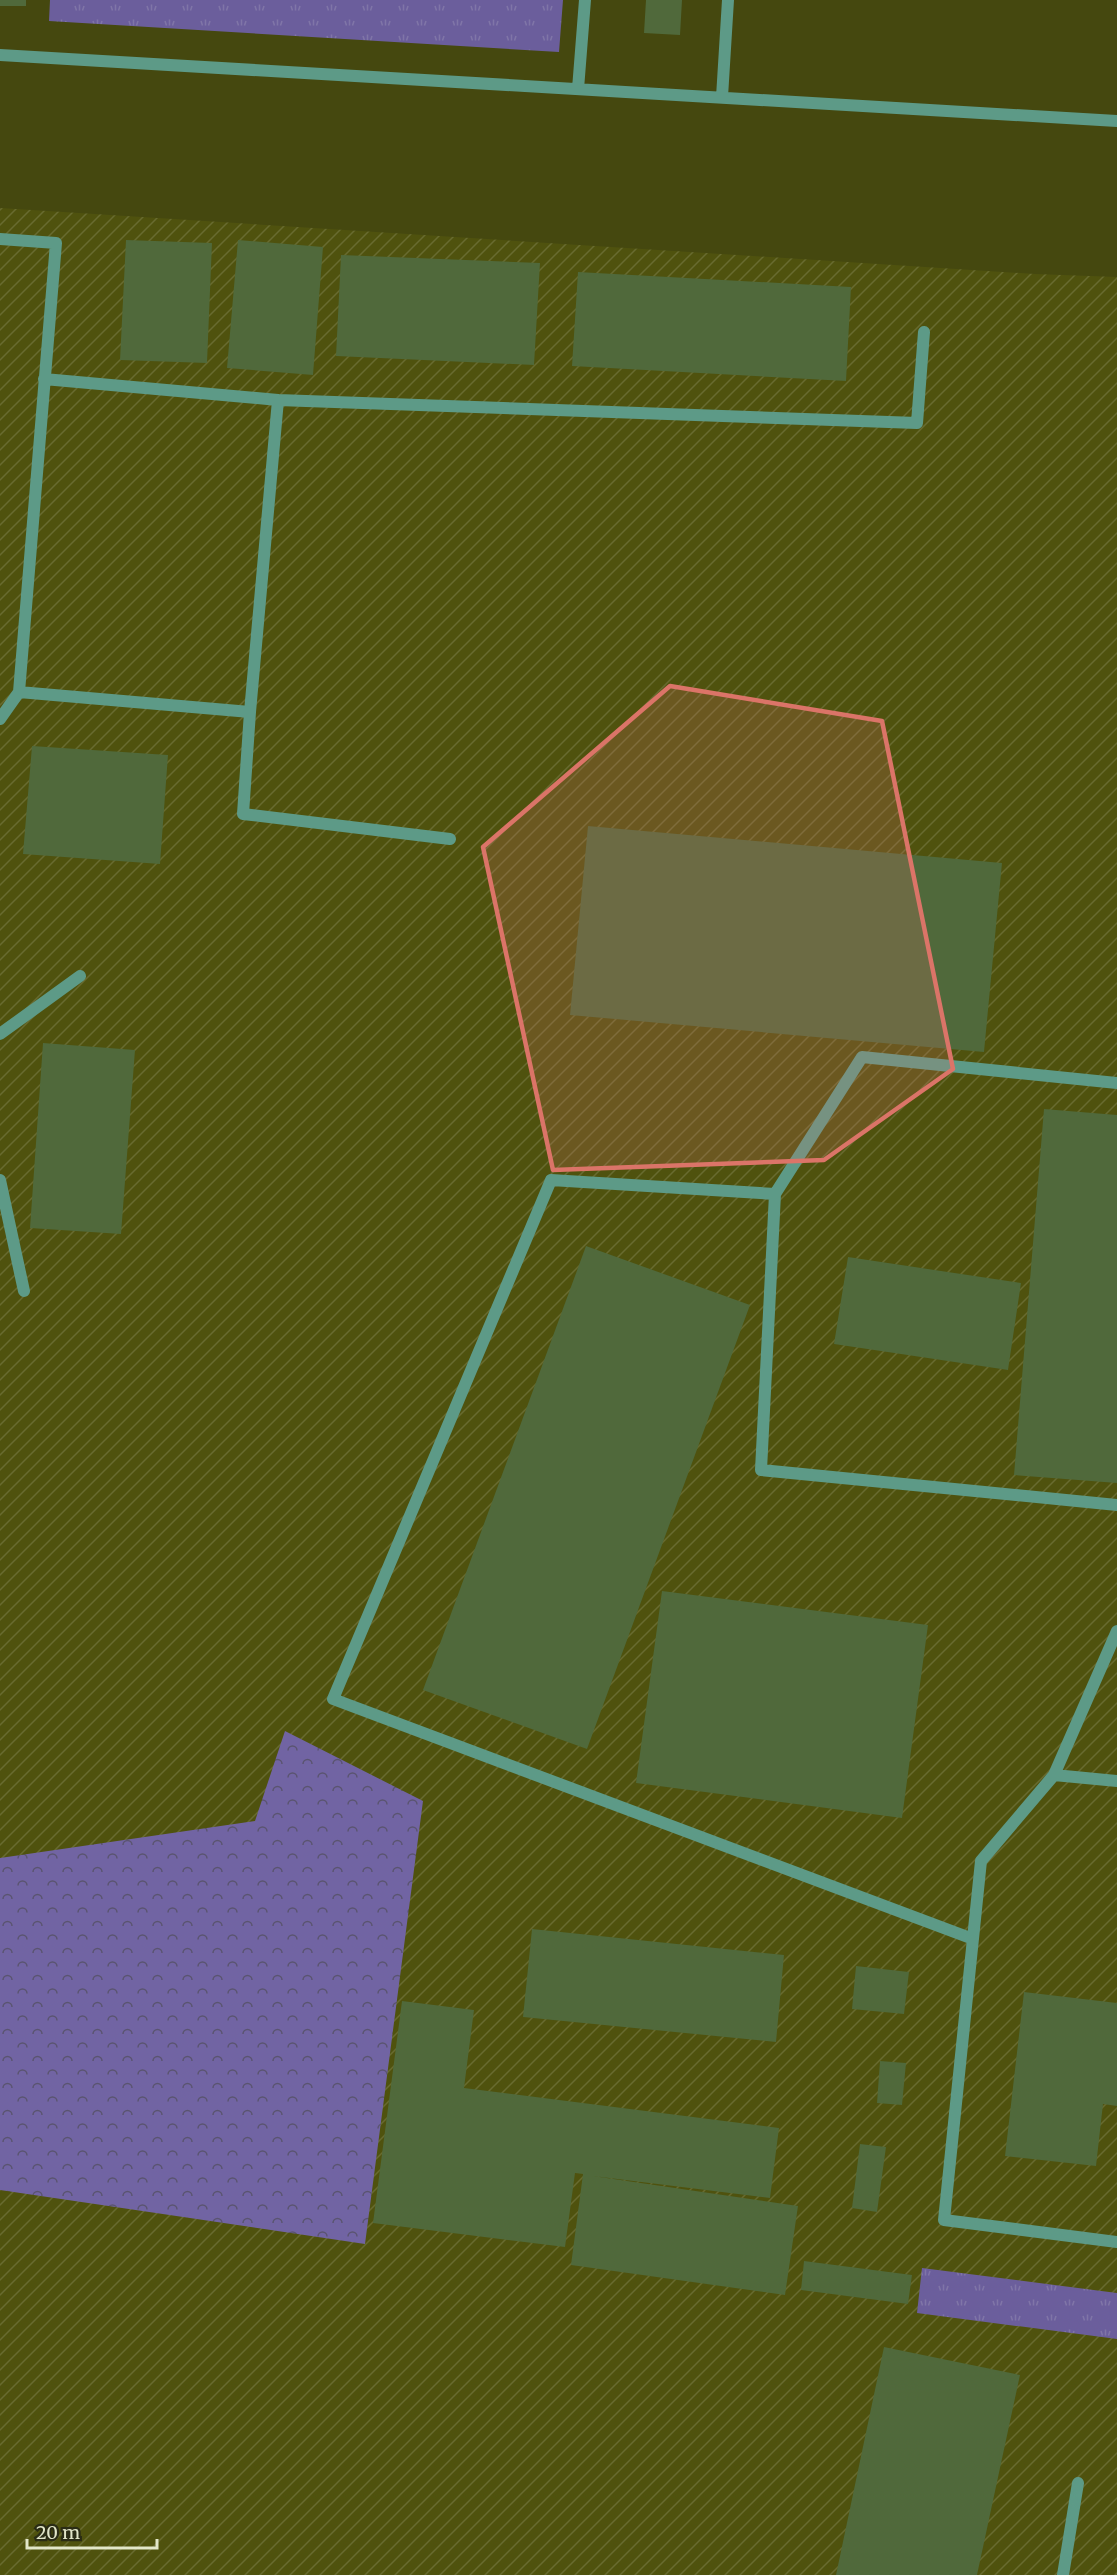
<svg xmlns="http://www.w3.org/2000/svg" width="1117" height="2575" viewBox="0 0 1117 2575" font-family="Merriweather,serif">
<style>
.industrial{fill:url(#industrial-furrows)}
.grass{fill:url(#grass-tufts)}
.forest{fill:url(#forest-crowns)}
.building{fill:#50693b}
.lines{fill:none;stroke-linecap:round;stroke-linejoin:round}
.service{stroke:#5d9a87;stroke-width:12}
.marked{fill:#db7468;fill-opacity:0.2;stroke:#db7468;stroke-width:4.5;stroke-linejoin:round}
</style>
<defs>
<pattern id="industrial-furrows" width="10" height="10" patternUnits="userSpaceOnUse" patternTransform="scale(1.5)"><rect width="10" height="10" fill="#4f520e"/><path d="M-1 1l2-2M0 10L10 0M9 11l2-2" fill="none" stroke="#686b30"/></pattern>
<pattern id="grass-tufts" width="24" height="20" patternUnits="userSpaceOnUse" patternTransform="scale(1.5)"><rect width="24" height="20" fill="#6b5e9c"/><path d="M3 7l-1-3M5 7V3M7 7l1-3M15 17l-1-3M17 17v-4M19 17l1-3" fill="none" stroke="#8075a8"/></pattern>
<pattern id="forest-crowns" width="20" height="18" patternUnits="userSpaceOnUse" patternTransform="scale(1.5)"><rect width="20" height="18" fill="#7164a3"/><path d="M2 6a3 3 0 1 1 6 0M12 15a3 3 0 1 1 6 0" fill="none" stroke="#5a5470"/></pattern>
</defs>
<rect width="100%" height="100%" fill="#45480f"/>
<!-- industrial -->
<path class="industrial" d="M0,208l1035,66 82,3v2298h-1117z"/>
<!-- grass -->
<path class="grass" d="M50,0h513l-4,52 -510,-31z
M922,2268l195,25v46l-200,-26z"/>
<!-- forest -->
<path class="forest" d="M285,1731l138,70 -58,443 -365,-54v-332l255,-37z"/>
<!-- building -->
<path class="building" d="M0,0h26v6h-26z
M646,0h36l-2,35 -36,-2z
M126,240l86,3 -5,120 -87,-3z
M238,240l85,7 -10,128 -86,-7z
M341,255l199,8 -6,102 -198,-9z
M578,272l273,15 -5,94 -274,-15z
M32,746l136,9 -8,109 -137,-10z
M588,826l414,37 -18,189 -414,-37z
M43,1043l92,7 -14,184 -91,-6z
M1044,1109l73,6v368l-103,-8z
M586,1246l164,59 -163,444 -164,-59z
M848,1257l173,26 -13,87 -174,-26z
M662,1591l266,34 -26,193 -266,-35z
M532,1929l252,26 -8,87 -253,-25z
M856,1966l53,6 -5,42 -52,-5z
M1024,1992l93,11v103l-14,-2 -7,62 -91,-10z
M402,2001l72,9 -10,78 315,40 -9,70 -177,-22 205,30 -13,89 -214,-30 12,-91 -8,-1 -10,74 -192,-24z
M880,2061l26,2 -4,42 -25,-2z
M860,2144l26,3 -9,65 -25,-4z
M804,2261l108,14 -4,29 -107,-14z
M884,2347l136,28 -43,200h-141z"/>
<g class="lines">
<!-- service -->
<path class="service" d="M0,55l1117,66
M578,89l7,-89
M722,97l6,-97
M0,239l56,4 -37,449 -19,27
M44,379l234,21
M19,692l231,20 28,-312 639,23 7,-91
M250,712l-7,102 207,25
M0,1034l80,-58
M1117,1083l-255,-26 -87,137 -14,276 356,35
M0,1180l24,111
M775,1194l-224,-14 -218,519 640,240
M1117,1631l-63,144 -73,86 -37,359 173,22
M1054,1775l63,6
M1063,2575l15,-92"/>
</g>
<!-- marked area -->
<path class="marked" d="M670,686l212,35 71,348 -129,91 -271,10 -70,-323z"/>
<!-- scale -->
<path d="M27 2539v9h130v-9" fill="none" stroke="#e2e6c9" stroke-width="3"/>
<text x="36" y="2539" font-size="18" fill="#e2e6c9" stroke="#2a2c15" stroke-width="4.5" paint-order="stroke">20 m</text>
</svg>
